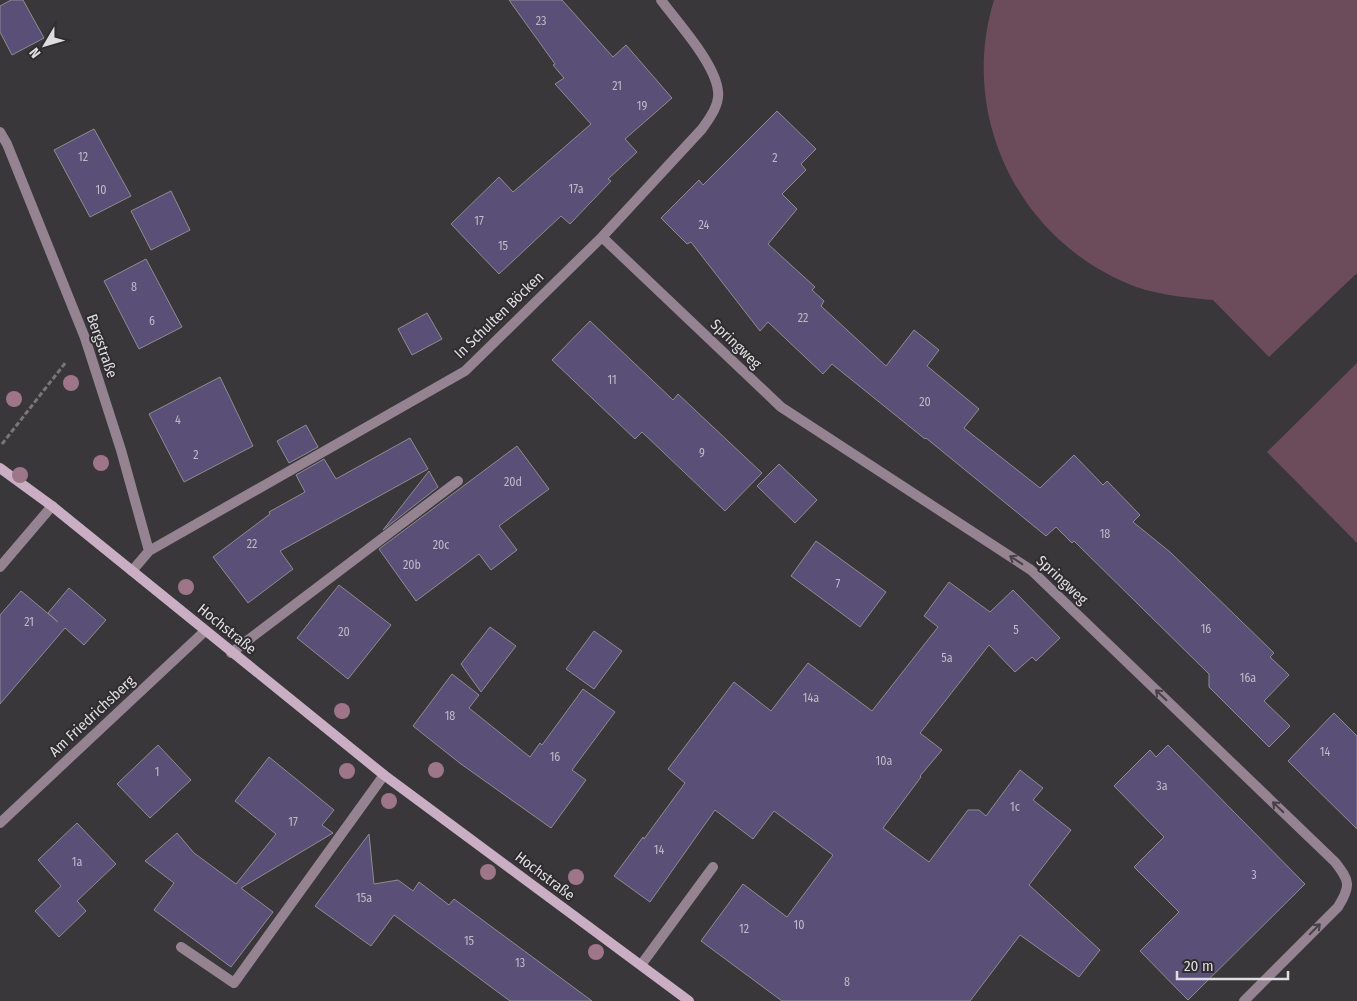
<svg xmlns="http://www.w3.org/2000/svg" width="1357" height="1001" viewBox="0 0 1357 1001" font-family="'Fira Sans Condensed',sans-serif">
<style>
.green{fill:#6c4c5a}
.building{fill:#594f77;stroke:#8d8d91}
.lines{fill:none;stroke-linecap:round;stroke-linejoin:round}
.path{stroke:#787679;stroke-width:3;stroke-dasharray:5 2.5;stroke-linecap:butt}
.lane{stroke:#958391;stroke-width:10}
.street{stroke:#958391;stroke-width:10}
.secondary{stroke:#c9aec4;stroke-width:10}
.tree{fill:#9f7689}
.oneway{stroke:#484248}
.labels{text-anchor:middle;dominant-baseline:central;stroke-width:4;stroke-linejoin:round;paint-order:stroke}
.number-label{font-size:12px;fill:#bebac6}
.street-label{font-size:15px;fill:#dfdde0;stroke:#2f2d30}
</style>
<rect width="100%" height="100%" fill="#39373a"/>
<!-- green -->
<path class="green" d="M994,0h363v273l-88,84 -56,-57c-31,-3 -60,-5 -89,-18 -108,-47 -165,-169 -130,-282z
M1357,363v180l-90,-91z"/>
<!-- building -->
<path class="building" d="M11,0h12l21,38 -32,17 -12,-23v-26z
M509,0h53l51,57 13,-12 46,53 -47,41 12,13 -29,27 3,2 -41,43 -9,-8 -62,58 -48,-50 48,-47 14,15 78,-68 -36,-40 9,-6 -11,-13 2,-1z
M777,111l39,38 -15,15 5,6 -24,24 15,15 -29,35 47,43 -3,3 12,11 -3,5 65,60 28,-36 25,20 -12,16 52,43 -15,19 76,60 34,-33 29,30 4,-4 33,34 -7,7 37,30 104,101 -4,4 19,18 -25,26 26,25 -21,21 -60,-60v-13l-135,-133 -2,2 -16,-16 -10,9 -120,-98 -1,1 -93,-75 -9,10 -55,-52 -8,9 -69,-89 -4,2 -26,-26 38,-38 4,5z
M94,129l37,67 -41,21 -36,-67z
M171,191l19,39 -39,20 -20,-39z
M146,259l36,68 -43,22 -35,-68z
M427,313l15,26 -30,16 -14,-26z
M590,321l83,79 5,-6 84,79 -37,38 -83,-79 -7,7 -83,-79z
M220,377l33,69 -69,36 -35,-68z
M306,425l12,22 -29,16 -12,-22z
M410,438l18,31 -148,82 13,18 -45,34 -35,-46 57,-43 -1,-2 36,-20 -9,-17 28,-16 12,20z
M517,446l32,43 -50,37 18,24 -26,20 -12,-16 -63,47 -37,-52z
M779,464l38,36 -22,23 -38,-37z
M429,471l9,16 -55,43z
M816,541l70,51 -26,35 -69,-51z
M949,582l41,30 23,-22 47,48 -24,23 -4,-4 -17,15 -26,-27 -69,88 22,17 -22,26 1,1 -38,51 46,34 39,-52h11l7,6 34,-46 23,18 -10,12 38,30 -42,55 71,65 -21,27 -59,-42 -50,66h-188l-81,-60 42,-57 44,33 46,-62 -59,-44 -21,28 -38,-29 -65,92 -36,-26 29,-39 1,2 41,-56 -17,-14 66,-87 37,29 37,-48 64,48 66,-84 -14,-11z
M339,585l52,40 -43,54 -51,-41z
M69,588l37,32 -22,25 -19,-17 -65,76v-89l21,-24 37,31 -10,-9z
M490,627l26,19 -35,46 -20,-28z
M594,631l28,20 -28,38 -28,-20z
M452,674l27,21 -10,13 61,49 10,-14 2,2 41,-56 32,23 -43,58 14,10 -35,48 -90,-64 -48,-38z
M1334,713l23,23v93l-69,-68z
M158,745l33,35 -41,38 -33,-34z
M1168,745l137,139 -117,116 -48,-49 39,-39 -45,-45 30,-30 -50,-51 36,-36 6,7z
M269,757l65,53 -12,15 11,8 -92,55 32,24 -42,55 -77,-57 20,-27 -29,-22 32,-28 17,20 42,31 40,-50 -41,-33z
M77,823l39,41 -39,37 9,10 -27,26 -24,-26 26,-25 -23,-26z
M369,834l5,50 24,-4 15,11 6,-9 30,23 5,-6 138,102h-82l-116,-86 -23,31 -56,-40z"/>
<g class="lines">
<!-- path -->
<path class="path" d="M2,444l64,-82"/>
<!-- lane -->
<path class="lane" d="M0,567l52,-61
M231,653l227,-172
M181,947l53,36 150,-208
M641,965l72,-98"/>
<!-- street -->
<path class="street" d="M0,132l7,12 78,194 36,112 28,101
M602,237l179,170 250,163 304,292c15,19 16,24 3,45l-94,94
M132,571l17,-20 316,-180 137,-134 100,-108c7,-10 18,-24 16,-38 -3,-28 -40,-68 -57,-91
M0,823l205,-192"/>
<!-- secondary -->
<path class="secondary" d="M0,468l52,38 332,269 305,226"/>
</g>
<!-- trees -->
<g class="tree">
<circle cx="71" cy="383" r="8"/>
<circle cx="14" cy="399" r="8"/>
<circle cx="101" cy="463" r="8"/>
<circle cx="20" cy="475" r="8"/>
<circle cx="186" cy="587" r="8"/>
<circle cx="342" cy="711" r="8"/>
<circle cx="436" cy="770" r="8"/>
<circle cx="347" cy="771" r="8"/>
<circle cx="389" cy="801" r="8"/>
<circle cx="488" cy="872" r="8"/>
<circle cx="576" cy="877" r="8"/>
<circle cx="596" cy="952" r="8"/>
</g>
<!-- one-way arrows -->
<defs><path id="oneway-shaft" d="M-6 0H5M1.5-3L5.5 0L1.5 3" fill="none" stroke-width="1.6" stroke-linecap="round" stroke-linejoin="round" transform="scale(1.25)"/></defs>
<g class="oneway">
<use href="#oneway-shaft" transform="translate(1016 560) rotate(-147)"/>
<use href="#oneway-shaft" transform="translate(1161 695) rotate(-136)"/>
<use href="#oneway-shaft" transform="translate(1278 807) rotate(-136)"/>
<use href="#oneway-shaft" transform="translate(1315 929) rotate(-45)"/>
</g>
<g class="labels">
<!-- number labels -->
<g class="number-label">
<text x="541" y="21">23</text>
<text x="617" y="86">21</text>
<text x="642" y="106">19</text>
<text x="83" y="157">12</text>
<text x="775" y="158">2</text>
<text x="576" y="189">17a</text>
<text x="101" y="190">10</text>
<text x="479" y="221">17</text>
<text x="704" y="225">24</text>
<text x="503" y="246">15</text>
<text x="134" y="287">8</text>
<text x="803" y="318">22</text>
<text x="152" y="321">6</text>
<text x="612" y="380">11</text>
<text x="925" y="402">20</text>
<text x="178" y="420">4</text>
<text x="702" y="453">9</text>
<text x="196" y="455">2</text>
<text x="513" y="482">20d</text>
<text x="1105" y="534">18</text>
<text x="252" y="544">22</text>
<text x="441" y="545">20c</text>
<text x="412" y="565">20b</text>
<text x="838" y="584">7</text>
<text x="29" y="622">21</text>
<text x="1206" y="629">16</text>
<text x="1016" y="630">5</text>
<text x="344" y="632">20</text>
<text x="947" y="658">5a</text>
<text x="1248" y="678">16a</text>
<text x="811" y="698">14a</text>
<text x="450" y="716">18</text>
<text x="1325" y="752">14</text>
<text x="555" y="757">16</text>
<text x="884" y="761">10a</text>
<text x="157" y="772">1</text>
<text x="1162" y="786">3a</text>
<text x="1015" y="807">1c</text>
<text x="293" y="822">17</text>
<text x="659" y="850">14</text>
<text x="77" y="862">1a</text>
<text x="1254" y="875">3</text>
<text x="364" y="898">15a</text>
<text x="799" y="925">10</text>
<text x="744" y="929">12</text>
<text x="469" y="941">15</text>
<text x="520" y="963">13</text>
<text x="847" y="982">8</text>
</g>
<!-- street labels -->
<g class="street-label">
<text transform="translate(499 315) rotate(-44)">In Schulten Böcken</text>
<text transform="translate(736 344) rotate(44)">Springweg</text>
<text transform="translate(102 346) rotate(71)">Bergstraße</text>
<text transform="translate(1062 580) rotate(43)">Springweg</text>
<text transform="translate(227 629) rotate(39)">Hochstraße</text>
<text transform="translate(92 716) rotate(-43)">Am Friedrichsberg</text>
<text transform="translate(545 876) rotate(37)">Hochstraße</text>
</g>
</g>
<!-- north arrow -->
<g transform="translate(45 45) rotate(232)" stroke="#2f2d30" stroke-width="4" paint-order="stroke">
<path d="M0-4L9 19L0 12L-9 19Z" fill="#dfdde0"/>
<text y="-8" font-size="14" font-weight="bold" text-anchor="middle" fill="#dfdde0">N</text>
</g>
<!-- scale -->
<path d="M1177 971v8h111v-8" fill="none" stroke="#dfdde0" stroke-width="2.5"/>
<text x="1184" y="971" font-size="15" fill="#dfdde0" stroke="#2f2d30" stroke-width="4" paint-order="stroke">20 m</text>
</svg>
